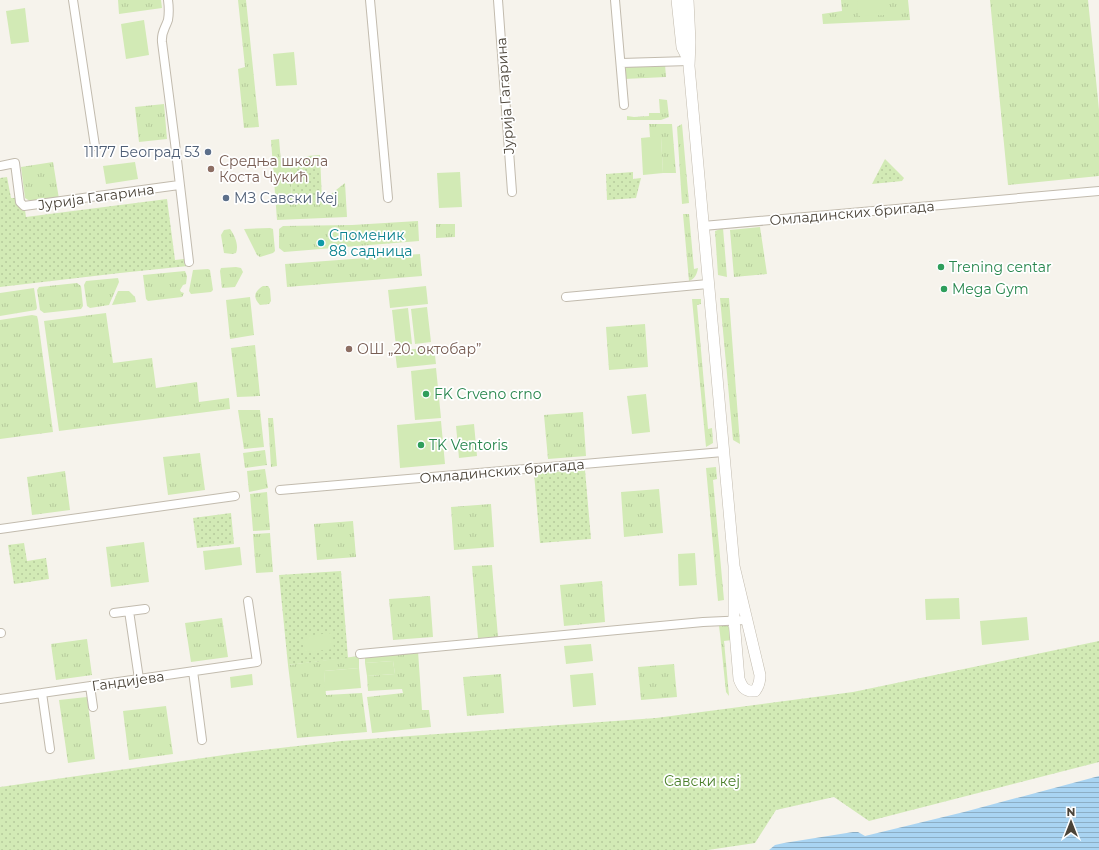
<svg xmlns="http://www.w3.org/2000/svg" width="1099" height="850" viewBox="0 0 1099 850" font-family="Montserrat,sans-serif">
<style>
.grass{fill:url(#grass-tufts)}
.park{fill:url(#park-dots)}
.pitch{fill:#d2eab5}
.water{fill:url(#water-rules)}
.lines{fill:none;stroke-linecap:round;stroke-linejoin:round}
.minor-casing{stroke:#c2bbae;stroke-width:10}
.tertiary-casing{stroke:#c2bbae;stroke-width:12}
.minor{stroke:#fff;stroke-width:8}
.tertiary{stroke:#fff;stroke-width:11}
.service-dot{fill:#5c6f8a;stroke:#fff;stroke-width:1.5}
.education-dot{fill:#8d6e63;stroke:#fff;stroke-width:1.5}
.culture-dot{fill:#0f9aa8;stroke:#fff;stroke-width:1.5}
.leisure-dot{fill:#2e9e5b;stroke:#fff;stroke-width:1.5}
.labels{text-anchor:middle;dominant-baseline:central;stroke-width:3.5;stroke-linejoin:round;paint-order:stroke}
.street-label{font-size:14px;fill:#4b4439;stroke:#fff}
.service-label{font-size:14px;fill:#4e5e75;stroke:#fff;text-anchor:end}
.education-label{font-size:14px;fill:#785e54;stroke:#fff;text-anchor:start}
.culture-label{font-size:14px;fill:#0d838f;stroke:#fff;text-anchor:start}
.leisure-label{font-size:14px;fill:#27864d;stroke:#fff;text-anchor:start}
.park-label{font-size:14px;fill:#4a7f2a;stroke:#fff}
</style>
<defs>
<pattern id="grass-tufts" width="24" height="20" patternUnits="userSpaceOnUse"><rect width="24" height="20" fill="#d2eab5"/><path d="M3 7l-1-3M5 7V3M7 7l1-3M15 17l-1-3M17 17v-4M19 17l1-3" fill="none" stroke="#b6ca9c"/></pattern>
<pattern id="park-dots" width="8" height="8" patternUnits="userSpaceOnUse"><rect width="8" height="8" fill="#d2eab5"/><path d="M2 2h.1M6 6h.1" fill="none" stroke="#b6ca9c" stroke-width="1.8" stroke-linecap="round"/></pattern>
<pattern id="water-rules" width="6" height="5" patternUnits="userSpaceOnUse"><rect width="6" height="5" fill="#a9d4f2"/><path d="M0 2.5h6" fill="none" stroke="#8caec5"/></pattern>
</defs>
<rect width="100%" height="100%" fill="#f6f3ec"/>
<!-- grass -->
<path class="grass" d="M118,0h43l1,8 -43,6z
M238,0h8l13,127 -15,1 -6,-59 7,-2z
M841,0h67l2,20 -87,4 -1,-10 20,-3z
M990,0h98l11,110v66l-91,9z
M665,64l1,13 -42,2 -1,-14z
M659,99l8,1 2,17 -8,3h-34v-4l7,1 15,-1v-3h11z
M164,104l3,35 -28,3 -4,-35z
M649,124h23l4,49h-13l-2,-36h-11z
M682,124l7,79 -7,1 -5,-77z
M279,139l2,23 9,6 2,35 30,-2 23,-18 2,34 -70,3 -6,-80z
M53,162l6,37 -29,2 -5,-3 -4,-31z
M683,214h6l5,55 4,-1c-1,6 -3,11 -9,13z
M418,221l1,20 -135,11 -5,-4v-19l4,-3 69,-1z
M436,224h19v13l-19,1z
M760,227l7,47 -33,3 -4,-47z
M270,228l3,1 2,22 -2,2 -13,4 -3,-2 -13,-26z
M723,228l4,49 -9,-2 -3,-44z
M230,229c5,7 9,16 6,24l-4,1 -8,-1 -3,-18 3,-5z
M420,254l2,22 -135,11 -2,-23z
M236,267l5,1 2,4 -8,15 -13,1 -2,-17 1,-3z
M208,269l2,1 3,20 -2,2 -20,2 -2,-3 4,-21z
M185,271l2,5 -1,8 -3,1 -3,5 1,2 3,1 -2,4 -34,4 -2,-2 -3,-24z
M118,278l1,4 -10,23 -19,3 -3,-2 -3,-21 2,-4z
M77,283l4,3 2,20 -2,3 -37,4 -4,-3 -3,-20 2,-3z
M263,286h5l2,3 1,12 -2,3 -9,1c-8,-8 -5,-14 3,-19z
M34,288l3,20 -1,2 -36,6v-23z
M118,291h11l6,6 1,5 -24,3z
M250,297l4,38 -24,4 -4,-39z
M720,298h9l11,146 -7,-4z
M692,299h9v5l-4,1 11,124 4,-1 1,15 -7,4z
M106,313l7,50 39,-5 4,30 41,-6 2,20 30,-4 1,11 -171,22 -15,-110z
M32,315l5,1 1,4 15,112 -53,7v-119z
M645,324l3,43 -39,3 -3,-43z
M255,345l5,51 -23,1 -6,-49z
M238,410h22l4,37 -20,2z
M583,412l3,44 -38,3 -4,-44z
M268,418h5l4,48 -6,1z
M265,450l2,15 -22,3 -2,-15z
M200,453l5,37 -37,5 -5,-38z
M716,467l1,12 -4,1 11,120 -6,1 -12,-133z
M265,469l3,19 -19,4 -2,-21z
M65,471l5,39 -38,5 -5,-38z
M659,489l4,44 -39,4 -3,-45z
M267,492l3,38 -17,1 -3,-37z
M491,504l3,43 -40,3 -3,-43z
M353,521l3,36 -39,3 -3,-36z
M270,533l3,39 -17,1 -3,-39z
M144,542l5,40 -38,5 -5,-40z
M492,565l6,72 -20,1 -6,-72z
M602,581l3,41 -41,4 -4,-41z
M430,596l3,41 -40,3 -4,-41z
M222,618l6,39 -37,5 -6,-39z
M721,623l5,1 4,5 2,11 -8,1 5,55 -3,-4 -6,-58 -1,-8z
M87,639l5,36 -36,5 -5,-36z
M418,651l4,59h7l2,17 -59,6 -5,-36 36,-4 -1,-4 -34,2 -1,-15 28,-2 -2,-13 -28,2v-8z
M359,656v12l-35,3 2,24 36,-2 5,39 -70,6 -9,-73z
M674,664l3,33 -36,3 -3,-33z
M501,674l3,39 -37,3 -4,-39z
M87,697l8,62 -27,4 -9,-63z
M166,706l7,48 -44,6 -6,-49z"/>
<!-- park -->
<path class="park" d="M320,155l2,46 -30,2 -2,-41 17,-6z
M885,159l19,19 -2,3 -30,3z
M633,172v7l8,-1 -5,20 -29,2 -1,-26z
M7,177l4,21h7l4,11 3,1 1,7 141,-18 8,61 9,-1 1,6h3v1l-68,7 -120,14v-109z
M585,470l6,69 -51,4 -6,-70z
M231,513l3,31 -37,4 -4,-30z
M24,543l3,18 19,-3 3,21 -35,5 -6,-39z
M341,571l7,87 -60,7 -9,-90z
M1099,641v121l-230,59 -35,-24 -58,13 -21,33 -47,7h-708v-63l245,-35 96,-11 315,-23 197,-26z"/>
<!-- pitch -->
<path class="pitch" d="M857,0h29l1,15 -29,1z
M25,8l4,34 -18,2 -5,-33z
M144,20l5,35 -23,4 -5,-35z
M294,52l3,33 -21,1 -3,-32z
M661,136l2,37 -20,2 -2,-37z
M135,162l3,17 -32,5 -3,-18z
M460,172l2,35 -23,1 -2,-35z
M426,286l2,18 -38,4 -2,-18z
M427,307l4,35 -16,2 -4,-35z
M408,308l4,36 -16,2 -4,-36z
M434,347l2,17 -39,4 -2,-17z
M436,368l5,50 -26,2 -4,-49z
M646,394l4,38 -18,2 -5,-38z
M441,421l4,43 -45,4 -3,-43z
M474,424l3,32 -18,2 -3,-32z
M240,547l2,18 -37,5 -2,-19z
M695,553l2,32 -18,1 -1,-32z
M959,598l1,21 -34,1 -1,-21z
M1027,617l2,23 -47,5 -2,-24z
M332,633l2,16 -29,3 -2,-16z
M591,644l2,17 -27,3 -2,-18z
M393,661l2,13 -28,2 -2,-13z
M359,668l2,20 -36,3 -1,-20z
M593,673l3,32 -23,2 -3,-32z
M252,674l1,11 -22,3 -1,-11z"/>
<!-- water -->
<path class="water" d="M1099,776v74h-330l6,-5 9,-2 69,-11h5l7,4 99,-24z"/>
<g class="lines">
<!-- minor casing -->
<g class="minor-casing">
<path id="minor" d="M73,0l22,146
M168,0c1,7 1,14 0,20 -3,9 -7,12 -6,22l13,101 14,119
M370,0l18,198
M498,0l14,192
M615,0l9,105
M621,63l68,-2
M0,166l15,-3 5,39 4,4 155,-21
M703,226l396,-35
M566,297l142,-13
M280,490l443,-38
M0,529l235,-33
M129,611l10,68
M114,613l31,-4
M0,633h1
M360,654l343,-32 44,-2
M193,671l9,69
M90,686l3,21
M42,693l8,56
M0,699l257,-37 -9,-61"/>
</g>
<!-- tertiary casing -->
<g class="tertiary-casing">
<path id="tertiary" d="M677,0l5,47 6,12
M688,0l2,42 -1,24 45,500v54l5,59c3,8 6,13 16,12 4,-5 5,-9 5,-16l-26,-109"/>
</g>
<!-- minor -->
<use href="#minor" class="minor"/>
<!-- tertiary -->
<use href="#tertiary" class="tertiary"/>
</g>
<!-- markers -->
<g class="service-dot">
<circle cx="208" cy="152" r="4"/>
<circle cx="226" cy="198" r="4"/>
</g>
<g class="education-dot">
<circle cx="211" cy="169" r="4"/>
<circle cx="349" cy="349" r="4"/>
</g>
<circle class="culture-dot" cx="321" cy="243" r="4"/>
<g class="leisure-dot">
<circle cx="941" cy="267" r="4"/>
<circle cx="944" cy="289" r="4"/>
<circle cx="426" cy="394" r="4"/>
<circle cx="421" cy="445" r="4"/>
</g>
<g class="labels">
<!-- street labels -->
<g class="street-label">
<text transform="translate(505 96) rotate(-94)">Јурија Гагарина</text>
<text transform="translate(96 197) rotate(-8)">Јурија Гагарина</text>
<text transform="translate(852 213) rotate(-5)">Омладинских бригада</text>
<text transform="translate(502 471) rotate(-5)">Омладинских бригада</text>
<text transform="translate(128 681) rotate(-8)">Гандијева</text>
</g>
<!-- service labels -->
<g class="service-label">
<text x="200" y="152">11177 Београд 53</text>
<text x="234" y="198" text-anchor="start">МЗ Савски Кеј</text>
</g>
<!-- education labels -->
<g class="education-label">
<text x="219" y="161">Средња школа<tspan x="219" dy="16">Коста Чукић</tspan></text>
<text x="357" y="349">ОШ „20. октобар”</text>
</g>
<!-- culture labels -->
<g class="culture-label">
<text x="329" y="235">Споменик<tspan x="329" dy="16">88 садница</tspan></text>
</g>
<!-- leisure labels -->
<g class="leisure-label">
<text x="949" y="267">Trening centar</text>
<text x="952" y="289">Mega Gym</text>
<text x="434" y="394">FK Crveno crno</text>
<text x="429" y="445">TK Ventoris</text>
</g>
<!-- park labels -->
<g class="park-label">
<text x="702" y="781">Савски кеј</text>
</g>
</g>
<!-- north arrow -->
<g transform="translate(1071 822)" stroke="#ffffff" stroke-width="3" paint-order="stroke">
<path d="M0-3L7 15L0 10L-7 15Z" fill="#4b4439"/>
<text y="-6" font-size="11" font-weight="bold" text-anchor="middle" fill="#4b4439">N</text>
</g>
</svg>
